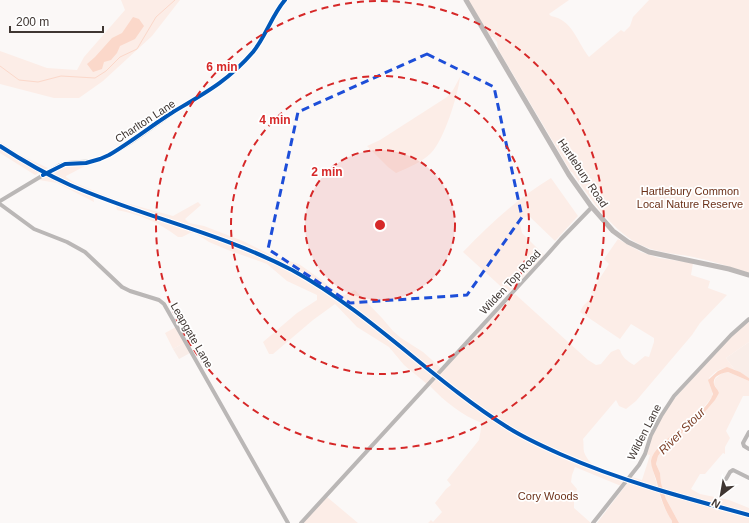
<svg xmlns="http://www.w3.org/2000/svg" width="749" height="523" viewBox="0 0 749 523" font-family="Helvetica,sans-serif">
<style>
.built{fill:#f9ede8}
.green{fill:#fcede7}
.water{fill:#fbd8ca}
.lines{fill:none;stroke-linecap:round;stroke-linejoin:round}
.stream{stroke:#fbd8ca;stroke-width:1}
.minor{stroke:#bab7b6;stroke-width:4}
.major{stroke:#bcb8b7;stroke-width:5}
.cycleway-casing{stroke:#fff;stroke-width:6}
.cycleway{stroke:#0057b8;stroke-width:4}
.marked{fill:none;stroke:#1d4ed8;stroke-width:3;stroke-dasharray:8 5;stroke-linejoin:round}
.ring{fill:none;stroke:#d62828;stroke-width:2;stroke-dasharray:7 5}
.labels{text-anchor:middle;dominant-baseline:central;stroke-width:3.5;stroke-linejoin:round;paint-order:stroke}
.street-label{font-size:11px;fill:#3f3632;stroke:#fff}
.park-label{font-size:11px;fill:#6c3119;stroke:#fff}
.water-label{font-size:12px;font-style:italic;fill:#7d4028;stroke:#fff}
.centre{fill:#d62828;stroke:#fff;stroke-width:2}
.ring-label{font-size:12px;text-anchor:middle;font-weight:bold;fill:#d62828;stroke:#fff;stroke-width:3.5;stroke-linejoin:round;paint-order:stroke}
</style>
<rect width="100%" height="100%" fill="#fbf8f7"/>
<!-- built -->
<path class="built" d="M749,342v36l-14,-8 -9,-12z
M184,343l6,10 -11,6 -6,-10z"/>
<!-- green -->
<path class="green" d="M121,0h59l-28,36 -49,45 -24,17h-25l-54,-14v-33l47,17 30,2 7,-13 41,-47z
M468,0h101l-20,14 2,2c22,4 26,26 38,41l32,-27 3,2 6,-6 3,-9 16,-17h100v273c-18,-6 -37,-12 -56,-16 -19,-4 -38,-4 -56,-14 -26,-14 -49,-47 -65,-71h-1l-73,-123 -1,-7 -4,-5h-2z
M460,77c-2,18 -16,63 -29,76 -9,9 -23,15 -35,20l-8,-6 -21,-21 13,-6 67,-43 6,-7z
M0,142l20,13 28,13 -13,7 -35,-22z
M86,163l-1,3 -19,10v1l9,6 44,18 54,15 25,-14 3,3 -16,14 4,4 15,3 39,15 30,15 26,8 24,17 17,14h4l11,-5 27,28 11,13 8,7 22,14 18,16 -14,16 -23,-19 -15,-18 -32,-20 -22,-23 -22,16 -40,34h-4l-6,-12 34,-29 20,-13v-5l-30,-14 -20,-17 -39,-14 -19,-8 -14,-9h-5l-8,4h-4c-18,-14 -39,-23 -61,-27l-1,-4 1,-3 -24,-9 1,8 -37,-19 -18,-3 22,-14 7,-2z
M551,178l27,38 -23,25 -26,-25 -6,2 -3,6 2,9 22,22 -36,38 -45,-41c27,-28 55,-54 88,-74z
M618,239l23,13 18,6 34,5 -2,12 19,6 -2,7 19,7 -27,28 -8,12 -56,66 -10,8 -7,-3 -3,-6 -33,39c1,4 0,9 1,13 6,17 27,22 42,27l-5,7 -46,-19 -3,8 -1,7 6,7 -3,13v6l17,15h-163l3,-3 2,2 9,-10 -7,-9 11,-14 5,-4 -4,-5 32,-40 3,-17c-19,-7 -38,-22 -52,-37l14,-18 71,-74 73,66 8,5 5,-1 10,-12 7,-3 2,1c2,7 7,11 14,15l11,-9 4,1 5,-15v-4l-23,-14 -11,15 -40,-27 3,-6 11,-11 -3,-3 18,-28 -5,-5z
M749,322v20l-23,16 9,12c-12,-4 -17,-1 -26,8 -1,8 5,11 3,19l-12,15 -37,32 -11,14v9l9,32 5,12 6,10v2h-75l35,-46 10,3 8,-25 -5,-1 6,-19 16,-28 71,-79z
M176,327l8,16 -11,6 -8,-16z
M728,372l21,9v15h-6l-17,35 4,7 -5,9v7l-2,-1 -18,21h-5l-9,15 9,5 29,6 20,8v15h-70l-13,-24 -5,-16 -1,-10 -4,-9 2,-8 8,-11 30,-23 23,-29 -5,-9 1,-5 7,-6z
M327,497l31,26h-56z"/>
<!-- water -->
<path class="water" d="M133,17l6,2 5,7 -9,13 -15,7 -3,7 -6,7 -7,2 -2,7 -9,3 -6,-8 8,-7 17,-19 10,-5z
M727,367l13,5 9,6v3l-21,-9c-6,1 -16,4 -14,12 1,4 4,5 5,9l-4,7 -19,22 -30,23 -8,11 -2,8 4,9 1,10 5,16 13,24h-7v-2c-9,-13 -12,-27 -16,-42 -2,-6 -5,-12 -5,-18 3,-21 55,-44 62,-67l-5,-14 10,-9z"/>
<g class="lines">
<!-- stream -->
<path class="stream" d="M0,66l19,14 19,2 23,-6 34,2 11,-7 14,-14 17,-8 19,-32 19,-17"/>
<!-- minor -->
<path class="minor" d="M0,201l60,-36c13,-5 26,-1 39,-6 25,-9 50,-30 72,-45 23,-16 48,-27 68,-47 9,-9 18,-19 24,-31 7,-12 13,-25 22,-36
M0,204l34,25 33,13 18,10 37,35 8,4 29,9 5,4 124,219
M749,432l-6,11 1,3 5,3
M726,479l4,-7 3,-2 16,8
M301,523l245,-267 15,-17 31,-32
M593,523l46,-58 6,-11 6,-19 10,-19 13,-20 57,-61 18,-16"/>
<!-- major -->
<path class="major" d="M466,0l103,175 22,31 22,25 15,11 21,10 80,17 20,6"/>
<!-- cycleway casing -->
<g class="cycleway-casing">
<path id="cycleway" d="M0,146c23,15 46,28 70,39 73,32 151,48 222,85 79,43 140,110 215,157 17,11 35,19 53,27 61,27 125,44 189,61
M43,175l22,-11 21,-1 14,-4 9,-4c22,-13 42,-29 64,-43 32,-19 55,-31 80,-60 13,-16 19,-37 32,-52"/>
</g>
<!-- cycleway -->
<use href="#cycleway" class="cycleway"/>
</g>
<!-- marked area -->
<path class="marked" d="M427,54l67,33 28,130 -55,78 -117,8 -82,-54 30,-137z"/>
<!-- distance rings -->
<circle cx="380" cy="225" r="75" fill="#d62828" fill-opacity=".12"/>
<g class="ring">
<circle cx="380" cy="225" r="75"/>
<circle cx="380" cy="225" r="149"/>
<circle cx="380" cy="225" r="224"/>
</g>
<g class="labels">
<!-- street labels -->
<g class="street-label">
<text transform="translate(145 121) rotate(-33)">Charlton Lane</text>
<text transform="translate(583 173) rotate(56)">Hartlebury Road</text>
<text transform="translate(510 282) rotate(-47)">Wilden Top Road</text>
<text transform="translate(192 335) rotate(60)">Leapgate Lane</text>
<text transform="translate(644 432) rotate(-63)">Wilden Lane</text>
</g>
<!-- park labels -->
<g class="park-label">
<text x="690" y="191">Hartlebury Common<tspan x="690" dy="13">Local Nature Reserve</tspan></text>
<text x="548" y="496">Cory Woods</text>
</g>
<!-- water labels -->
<g class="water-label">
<text transform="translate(682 431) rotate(-45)">River Stour</text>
</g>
</g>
<circle cx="380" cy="225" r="6" class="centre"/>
<g class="ring-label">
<text x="222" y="71">6 min</text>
<text x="275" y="124">4 min</text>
<text x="327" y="176">2 min</text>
</g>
<!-- north arrow -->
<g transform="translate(721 495) rotate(211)" stroke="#ffffff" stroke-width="3" paint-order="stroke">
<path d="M0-3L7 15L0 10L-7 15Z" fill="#3f3632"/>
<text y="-6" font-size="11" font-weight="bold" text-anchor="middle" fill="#3f3632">N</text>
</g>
<!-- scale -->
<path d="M10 26v6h93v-6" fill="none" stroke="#3f3632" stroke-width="2"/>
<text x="16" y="26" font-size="12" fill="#3f3632" stroke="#ffffff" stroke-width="3" paint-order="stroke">200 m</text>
</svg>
